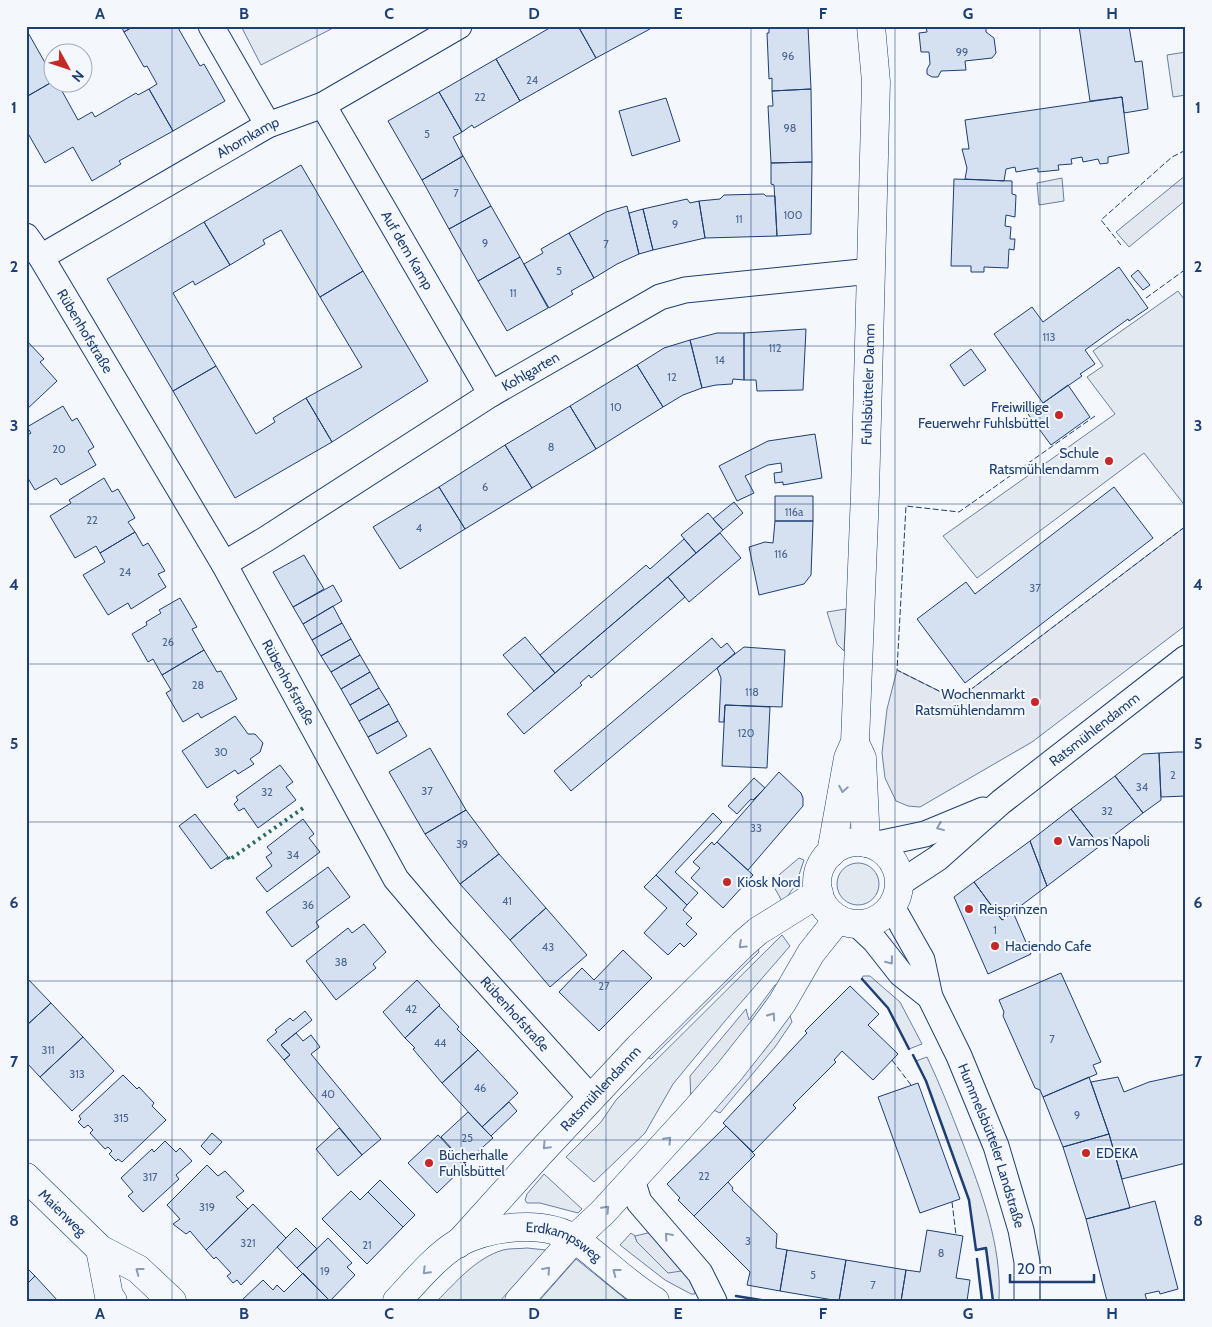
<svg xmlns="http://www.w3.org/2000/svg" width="1212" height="1327" viewBox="0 0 1212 1327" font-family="Cabin,sans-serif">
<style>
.green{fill:#e3e9f0;stroke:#687fa3}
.parking{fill:#e3e8f0;stroke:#687fa3}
.building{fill:#d5e0f0;stroke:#1d3f73}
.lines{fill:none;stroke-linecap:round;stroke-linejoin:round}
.minor-casing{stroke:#1d3f73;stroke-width:27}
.tertiary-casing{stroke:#1d3f73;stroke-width:29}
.secondary-casing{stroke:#1d3f73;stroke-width:29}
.minor{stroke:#f4f7fb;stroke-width:25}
.tertiary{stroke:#f4f7fb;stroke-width:28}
.secondary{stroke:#f4f7fb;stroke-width:28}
.hedge{stroke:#2c6c60;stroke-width:4;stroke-dasharray:2.5 4;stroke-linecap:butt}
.fence{stroke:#1d3f73;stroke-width:1;stroke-dasharray:6 2.5;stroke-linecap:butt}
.wall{stroke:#1d3f73;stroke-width:2.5}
.oneway{stroke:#889bb7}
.grid{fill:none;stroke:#1d3f73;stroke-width:1;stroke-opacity:0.55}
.poi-dot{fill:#c62828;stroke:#f4f7fb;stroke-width:2}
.labels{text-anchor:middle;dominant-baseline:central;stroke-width:4;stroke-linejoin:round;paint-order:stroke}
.number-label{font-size:11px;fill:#4b6792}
.street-label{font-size:14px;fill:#1d3f73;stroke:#f4f7fb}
.poi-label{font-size:14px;fill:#1d3f73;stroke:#f4f7fb;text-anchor:start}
.neatline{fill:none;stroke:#1d3f73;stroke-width:2}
.grid-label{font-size:16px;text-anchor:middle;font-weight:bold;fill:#1d3f73}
</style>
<rect width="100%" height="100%" fill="#f4f7fb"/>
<!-- green -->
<path class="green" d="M241,26h96l-76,39z
M1186,52v43l-13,2 -6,-42z
M1062,178l2,23 -25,4 -2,-22z
M1178,291l8,11v205l-42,-54 -167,125 -34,-42 172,-122 -28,-37 16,-11 -10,-15z
M846,609l-2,42 -7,-7 -10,-32z
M799,858l5,2 -8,24 -13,19 -10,-18 7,-11z
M837 884a21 21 0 1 1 42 0a21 21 0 1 1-42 0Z
M782,935l8,11 -65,75 -52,63 -28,49 -51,49 -28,-25 35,-35 15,-22z
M863,976h7l30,26 22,42 -13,5 -21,-41 -26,-29z
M927,1057c13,27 24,56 35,84 19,50 40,104 37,159l-6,1 -7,-53 -10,2 -7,-50 -43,-119 -10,-20z
M544,1174l38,35 -4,4 -38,-10h-13l-2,-3 2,-6z
M631,1233l4,3 2,6 51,28 5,10 2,14h-4l-26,-14 -45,-35z
M527,1248l19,2 -46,51h-63c19,-19 39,-43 66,-51 8,-2 16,-1 24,-2z
M576,1259l52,42h-89z"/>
<!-- parking -->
<path class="parking" d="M1186,175v25l-57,47 -13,-15z
M1186,526v99l-154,117 -112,65 -12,-1 -12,-5 -11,-23 -3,-25 5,-44 10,-39 60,30z
M756,942l3,10 -108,107 -9,-4z
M775,985h7l-91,119 -1,-28 56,-67 3,11z
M787,1007l5,15 -17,25 -55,66 -11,-5z
M652,1232l36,38 -20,3 -31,-31 -2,-6z"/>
<!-- building -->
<path class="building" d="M121,26h13l-10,6z
M134,26h43l23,40 4,-2 21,37 -52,30 -24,-42 8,-5 -10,-18 -3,1 -20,-35z
M553,26h25l18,32 -76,43 -24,-42z
M578,26h71l1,3 -54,29z
M769,26h39l3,63 -39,2v-13l-3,1 -2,-46h2z
M926,26h60v6l8,6 2,15 -4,5 -27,3 1,9 -25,1 -3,6h-6l-5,-3v-5l3,-5 -1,-12h-8l-2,-19 8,-1z
M1079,26h50l6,36 7,-1 6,48 -24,4 -2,-16 -32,4z
M26,29l26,46v7l-26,15z
M496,59l24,42 -46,27 -2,-3 -10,7 -23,-40z
M52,82h5l21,38 14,-8 3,5 41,-24 2,2 11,-6 24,42 -54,30 2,3 -29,17 -19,-34 -28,16 -19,-33v-33z
M811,89l1,73 -41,1 -3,-57h5l-1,-15z
M439,92l23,40 -9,5 10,19 -41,24 -34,-59z
M1122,97l7,56 -21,4v6l-8,1 -2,-5 -15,3 -1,-5 -11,2 1,5 -14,1 1,5 -21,2v-4l-22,4 -1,-5 -9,2 -2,12 -39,-2 2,-11 -5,-19h7l-4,-29z
M666,98l14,43 -48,15 -13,-45z
M463,156l28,50 -42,23 -27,-49z
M812,162l-1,72 -34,2 -3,-51 -3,-1v-21z
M301,165l62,106 -43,26 -39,-67 -18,10 2,4 -35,21 -26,-43z
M954,179l58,2v13l4,1 -1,22 -9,-2 -1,11 6,1 -1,12h5l-1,11 -5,-1 -1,19 -24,-1v5h-13v-6h-20z
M764,194l2,2h9l2,40 -72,2 -6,-37 21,-2 4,-4z
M687,199l3,4 9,-2 6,37 -52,12 -10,-41z
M491,206l29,51 -42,24 -29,-52z
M627,206l12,48 -22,10 -23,14 -25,-45 37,-21z
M643,209l10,41 -14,4 -10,-41z
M204,222l26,43 -35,20 -2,-4 -20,12 43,73 -43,25 -66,-112z
M569,233l25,45 -23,13 2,3 -24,14 -25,-44 19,-11 -2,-4z
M520,257l28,51 -41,23 -29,-50z
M1119,267l29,41 -19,13 -1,-2 -43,31 10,14 -15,10 2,2 -39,27 -49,-69 38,-27 11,15z
M1138,270l12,15 -7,5 -12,-14z
M363,271l65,110 -96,61 -26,-44 56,-31 -42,-70z
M806,329l-3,61 -46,1 -1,-11h-12v-47z
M717,333h27v47l-11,-1 -1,5 -16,1 -14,3 -12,-48z
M26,340l18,19 -4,3 17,19 -31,29z
M690,340l12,48 -19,7 -20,12 -26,-42 27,-17z
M971,349l15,21 -22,16 -14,-21z
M637,365l26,42 -67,42 -26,-43z
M216,366l40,68 19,-12 -2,-4 33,-20 26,44 -97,56 -62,-107z
M1068,385l22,32 -39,28 -23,-31z
M63,406l9,15 5,-3 17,29 -6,4 8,14 -35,20 -5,-7 -21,12 -9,-15v-39l5,-3 -4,-6z
M570,406l26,43 -64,39 -27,-43z
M815,434l7,44 -39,7v-3l-8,1 -1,-10 8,-1 -1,-9 -13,2 -23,11 9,17 -17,8 -18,-35 49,-25z
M505,445l27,43 -67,41 -26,-42z
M104,478l8,14 6,-3 17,29 -7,4 7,10 -35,21 -4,-7 -21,12 -25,-42 21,-13 -2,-3z
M439,487l26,42 -65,40 -27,-42z
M1114,487l39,51 -188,145 -48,-64 49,-37 9,12z
M775,496h38v25h-38z
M734,502l9,11 -20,17 -10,-11z
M708,513l15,17 -27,23 -15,-18z
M775,521h38l-2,54 -7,9 -45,11 -10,-48 16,-5 8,1z
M135,532l8,14 5,-3 17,28 -7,3 8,13 -35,22 -3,-6 -20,12 -25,-40 22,-13 -5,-9z
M720,533l21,25 -52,44 -21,-25z
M684,539l12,14 -141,120 -15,-18 106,-90 4,4z
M304,555l20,34 -31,18 -20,-35z
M668,577l17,20 -94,81 -2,-3 -9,8 2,2 -58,49 -17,-20z
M333,585l9,16 -39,23 -10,-17z
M180,598l17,29 -5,2 12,21 -42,25 -9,-16 -5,3 -16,-28 15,-9 -1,-3 15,-9 -2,-3z
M333,606l9,17 -30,17 -9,-16z
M342,623l9,16 -30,17 -9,-16z
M525,637l30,36 -21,18 -31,-36z
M712,638l9,10 6,-5 8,10 -164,138 -17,-20z
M351,639l9,16 -29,17 -10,-16z
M744,647l41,3 -3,57 -57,-2 -1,17h-5l2,-44 -4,-10z
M204,650l13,22 4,-1 16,28 -36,19 -3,-5 -15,9 -17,-29 5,-3 -9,-15z
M360,655l10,17 -29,17 -10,-17z
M370,672l9,16 -29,17 -9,-16z
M379,688l10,16 -30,17 -9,-16z
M389,704l9,17 -30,16 -9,-16z
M725,705l45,2 -3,61 -45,-2z
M235,716l13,18h7l8,9 -3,9 -10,7 4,5 -16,10 -3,-4 -28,18 -25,-37z
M398,721l9,15 -30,18 -9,-17z
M430,748l36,62 -41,24 -36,-62z
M1178,752h8v44l-25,1 -2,-44z
M1159,753l2,47 -18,13 -28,-37 28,-22z
M280,765l13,17 -7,5 10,13 -38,28 -14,-20 -5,3 -5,-7 4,-4 -2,-3z
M779,772l22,21 2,5v8l-55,64 -31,-28z
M1115,776l28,37 -43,33 -29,-37z
M754,778l11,10 -12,12 -2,-1 -14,15 -9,-8z
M1071,809l29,37 -53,40 -17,-45z
M466,810l33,44 -39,30 -35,-50z
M713,813l9,9 -47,50 23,21 -11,12 -31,-30z
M195,814l33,43 -17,12 -32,-43z
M303,819l11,15 -5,4 11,14 -53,40 -11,-14 16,-12 -6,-9 6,-4 -5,-6z
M1030,841l17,45 -45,34 -28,-38z
M712,842l2,3 3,-3 36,33 -30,33 -32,-30 9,-10 -7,-6z
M499,854l47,54 -36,32 -50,-56z
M328,867l22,30 -34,25 3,5 -27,20 -26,-35z
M656,875l31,30 -4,5 9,8 -6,6 11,10 -13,13 -4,-4 -12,12 -24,-22 23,-25 -23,-21z
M974,882l28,38 11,-8 18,42 -43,20 -34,-77z
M546,908l41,47 -37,32 -40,-47z
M364,924l22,28 -13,12 3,4 -40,32 -30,-39 42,-33 4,5z
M623,950l29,28 -53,53 -40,-39 23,-24 12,12z
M1061,973l40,89 -8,3 4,9 -54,23 -3,-7 -5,-2 -32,-72 1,-4 -5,-12z
M26,977l25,26 -25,23z
M417,980l23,25 -35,33 -22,-26z
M850,986l29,28 -11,11 30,29 -25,26 -31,-29 -8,9 2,2 -43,43 3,3 -43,44 -30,-29 84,-90 -2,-2z
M51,1003l32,34 -43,40 -14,-15v-36z
M439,1006l20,21 -2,2 21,21 -36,33 -29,-34 2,-1 -10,-10z
M305,1011l7,9 -31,25 9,10 -6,5 -17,-20 10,-8 -2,-2 15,-12 3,3z
M296,1033l7,8 8,-6 9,12 -9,7 70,85 -19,16 -78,-95 6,-5 -9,-10z
M83,1037l31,34 -42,40 -32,-34z
M478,1050l40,43 -36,34 -40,-44z
M1186,1074v89l-64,16 -13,-45 -18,-52 27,-5 6,15 25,-10z
M123,1075l14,14 2,-2 15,16 -2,3 14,14 -44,42 -4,-3 -2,2 -7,-7 3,-3 -4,-4 -3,2 -15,-16 3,-3 -5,-5 -4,3 -6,-6 3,-3 -2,-3z
M1089,1077l20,57 -46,13 -20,-50z
M918,1083l42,116 -40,14 -42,-116z
M509,1102l8,9 -26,25 -9,-9z
M468,1112l25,26 -28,25 -24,-26z
M726,1126l29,29 -61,61 -16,-16 2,-2 -13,-14z
M339,1128l23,27 -24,21 -22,-27z
M212,1133l10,9 -12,13 -9,-9z
M1109,1134l21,74 -44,11 -23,-72z
M438,1135l28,30 -29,28 -29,-30z
M165,1141l11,11 4,-4 12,13 -16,14 3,4 -36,33 -15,-16 5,-4 -12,-14 31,-29 2,3z
M207,1165l11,11 7,-5 19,20 -8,6 12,12 -42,41 -16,-19 -4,3 -13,-10 7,-5 -13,-14z
M380,1180l35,35 -12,12 -35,-35z
M728,1182l5,6 -1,2 45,44 -1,14 11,2 -7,41 -33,-6 3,-13 -56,-56z
M351,1191l9,9 8,-8 35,35 -36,37 -45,-45z
M1155,1201l23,88 -18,5 -1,-3 -14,3 2,7h-40l-21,-82z
M253,1204l33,34 -45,47 -4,-5 -4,3 -6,-7 4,-3 -15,-16 -2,2 -8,-9z
M296,1228l21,21 -20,19 -20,-21z
M927,1230l36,6 -7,42 14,2 -3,21h-66l5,-31 14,2z
M328,1238l24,25 -5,4 8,8 -25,26 -33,-33z
M787,1250l59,10 -7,41 -59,-10z
M846,1260l60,10 -5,31h-62z
M26,1267l9,9 -9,9z
M303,1273l27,28h-89l22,-21 10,10 4,-5 7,7z
M35,1276l23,25h-32v-16z"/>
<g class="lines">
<!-- minor casing -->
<g class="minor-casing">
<g id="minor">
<path d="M211,26l57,99"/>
<path id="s1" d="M323,105l168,289"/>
<path id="s2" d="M26,236l15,21 183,307 172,315 46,54 149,165"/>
<path id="s3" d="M41,257l227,-132 55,-20 136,-79"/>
<path id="s4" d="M224,564l42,-25 225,-145 169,-97 25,-7 186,-19"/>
<path d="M873,845l52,-11 58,-24"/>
<path id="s5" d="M900,883l38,-25 63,-56 185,-144"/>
<path id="s6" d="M892,907l30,53 8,37 29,59 37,90 25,84 6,32v39"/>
<path d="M858,925l17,16 26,33 29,23"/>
<path d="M635,1176l-1,10 5,16 61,71 14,28"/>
</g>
</g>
<!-- tertiary casing -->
<g class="tertiary-casing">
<g id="tertiary">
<path d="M856,745l6,13 4,85"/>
<circle cx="858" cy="883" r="41"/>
<path id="s7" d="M831,853l17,-95 7,-16 10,-249 11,-411 -5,-56"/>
<path id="s8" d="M26,1177l74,72 38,20 34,32"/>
<path id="s9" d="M458,1244l82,-91 100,-107 103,-102 15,-13 61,-38"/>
<path d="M100,1249l9,47 4,5"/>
<path d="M519,1301l55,-62 29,-27 93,-102 33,-38 34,-43 19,-26 29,-50 27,-34"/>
</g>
</g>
<!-- secondary casing -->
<g class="secondary-casing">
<g id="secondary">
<path id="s10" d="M397,1301c18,-19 38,-44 61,-58 32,-17 87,-24 118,-3 27,19 50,44 79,61"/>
</g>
</g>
<!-- minor -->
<use href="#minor" class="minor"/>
<!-- tertiary -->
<use href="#tertiary" class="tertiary"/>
<!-- secondary -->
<use href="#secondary" class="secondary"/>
<!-- hedge -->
<path class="hedge" d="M228,857l1,3 77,-54"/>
<!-- fence -->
<path class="fence" d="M1121,245l-20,-25 71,-63 14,-7
M1146,298l40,-29
M1095,416l-136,96 -53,-6 -9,164 60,30 229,-174
M892,1060l19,25
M952,1202l4,33"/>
<!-- wall -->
<path class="wall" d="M862,979l26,29 21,41
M913,1055l13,26 43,119 7,50 10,-2 7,53
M977,1259l5,42
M736,1296l31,5"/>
</g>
<!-- one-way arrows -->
<defs><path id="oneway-chevron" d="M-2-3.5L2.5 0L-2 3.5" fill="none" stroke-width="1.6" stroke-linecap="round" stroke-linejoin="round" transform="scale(1.25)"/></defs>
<g class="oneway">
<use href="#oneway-chevron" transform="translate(843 789) rotate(100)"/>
<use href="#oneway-chevron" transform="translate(940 827) rotate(158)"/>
<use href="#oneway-chevron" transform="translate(742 945) rotate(137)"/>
<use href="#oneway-chevron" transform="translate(890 961) rotate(52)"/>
<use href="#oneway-chevron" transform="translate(772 1016) rotate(-55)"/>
<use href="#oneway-chevron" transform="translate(668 1140) rotate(-47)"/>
<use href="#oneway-chevron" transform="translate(546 1146) rotate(133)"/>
<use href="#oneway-chevron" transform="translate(606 1209) rotate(-47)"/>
<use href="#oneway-chevron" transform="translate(668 1236) rotate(-131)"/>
<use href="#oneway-chevron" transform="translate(547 1270) rotate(-48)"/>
<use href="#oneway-chevron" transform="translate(139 1271) rotate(-143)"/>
<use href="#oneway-chevron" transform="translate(426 1271) rotate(135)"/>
<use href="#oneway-chevron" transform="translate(616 1272) rotate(-142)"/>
</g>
<!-- grid -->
<path class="grid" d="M172,26v1275M317,26v1275M461,26v1275M606,26v1275M751,26v1275M895,26v1275M1040,26v1275M26,186h1160M26,346h1160M26,504h1160M26,664h1160M26,822h1160M26,981h1160M26,1140h1160"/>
<!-- markers -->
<g class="poi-dot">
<circle cx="1059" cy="415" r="5"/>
<circle cx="1109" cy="461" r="5"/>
<circle cx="1035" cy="702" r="5"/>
<circle cx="1058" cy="841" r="5"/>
<circle cx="727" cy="882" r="5"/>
<circle cx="969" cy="909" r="5"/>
<circle cx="995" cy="946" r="5"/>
<circle cx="1086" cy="1153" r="5"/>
<circle cx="429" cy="1163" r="5"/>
</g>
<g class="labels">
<!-- number labels -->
<g class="number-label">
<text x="962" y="52">99</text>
<text x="788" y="56">96</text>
<text x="532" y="80">24</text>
<text x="480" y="97">22</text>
<text x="790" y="128">98</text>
<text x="427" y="134">5</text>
<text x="456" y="193">7</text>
<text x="793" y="215">100</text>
<text x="739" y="219">11</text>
<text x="675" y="224">9</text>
<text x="485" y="243">9</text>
<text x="606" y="244">7</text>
<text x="559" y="271">5</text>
<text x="513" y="293">11</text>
<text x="1049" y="337">113</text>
<text x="775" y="348">112</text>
<text x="720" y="360">14</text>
<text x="672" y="377">12</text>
<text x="616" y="407">10</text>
<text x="551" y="447">8</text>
<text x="59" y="449">20</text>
<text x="485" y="487">6</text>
<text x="794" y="512">116a</text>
<text x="92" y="520">22</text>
<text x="419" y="528">4</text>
<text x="781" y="554">116</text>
<text x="125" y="572">24</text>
<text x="1035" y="588">37</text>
<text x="168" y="642">26</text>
<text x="198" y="685">28</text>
<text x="752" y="692">118</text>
<text x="746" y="733">120</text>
<text x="221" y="752">30</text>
<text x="1173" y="775">2</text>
<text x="1142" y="787">34</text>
<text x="427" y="791">37</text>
<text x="267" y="792">32</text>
<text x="1107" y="811">32</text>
<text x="756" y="828">33</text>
<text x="462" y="844">39</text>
<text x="293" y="855">34</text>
<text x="507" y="901">41</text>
<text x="308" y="905">36</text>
<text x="995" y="930">1</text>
<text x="548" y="947">43</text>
<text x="341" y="962">38</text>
<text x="604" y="986">27</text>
<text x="411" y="1009">42</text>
<text x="1052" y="1039">7</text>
<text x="440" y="1043">44</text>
<text x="48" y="1050">311</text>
<text x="77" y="1074">313</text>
<text x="480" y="1088">46</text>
<text x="328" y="1094">40</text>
<text x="1077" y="1115">9</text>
<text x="121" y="1118">315</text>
<text x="467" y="1138">25</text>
<text x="704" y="1176">22</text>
<text x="150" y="1177">317</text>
<text x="207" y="1207">319</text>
<text x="748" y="1241">3</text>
<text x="248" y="1243">321</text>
<text x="367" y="1245">21</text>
<text x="941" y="1253">8</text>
<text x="325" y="1271">19</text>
<text x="813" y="1275">5</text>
<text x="873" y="1285">7</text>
</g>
<!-- street labels -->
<g class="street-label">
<text stroke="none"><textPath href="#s3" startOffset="239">Ahornkamp</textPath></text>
<text stroke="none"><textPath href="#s1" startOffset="168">Auf dem Kamp</textPath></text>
<text stroke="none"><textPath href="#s2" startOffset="112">Rübenhofstraße</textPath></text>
<text stroke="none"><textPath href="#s4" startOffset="362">Kohlgarten</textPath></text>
<text stroke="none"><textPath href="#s7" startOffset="472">Fuhlsbütteler Damm</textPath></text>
<text stroke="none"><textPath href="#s2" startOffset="518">Rübenhofstraße</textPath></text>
<text stroke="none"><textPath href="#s5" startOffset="248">Ratsmühlendamm</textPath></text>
<text stroke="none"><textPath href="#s2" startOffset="922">Rübenhofstraße</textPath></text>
<text stroke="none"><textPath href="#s9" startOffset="211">Ratsmühlendamm</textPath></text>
<text stroke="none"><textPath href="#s6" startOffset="260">Hummelsbütteler Landstraße</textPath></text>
<text stroke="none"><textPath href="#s8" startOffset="51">Maienweg</textPath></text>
<text stroke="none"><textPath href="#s10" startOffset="196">Erdkampsweg</textPath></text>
</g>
<!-- poi labels -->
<g class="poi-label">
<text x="1049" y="407" text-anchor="end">Freiwillige<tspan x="1049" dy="16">Feuerwehr Fuhlsbüttel</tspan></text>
<text x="1099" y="453" text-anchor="end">Schule<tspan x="1099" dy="16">Ratsmühlendamm</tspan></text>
<text x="1025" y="694" text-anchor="end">Wochenmarkt<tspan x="1025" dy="16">Ratsmühlendamm</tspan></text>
<text x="1068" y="841">Vamos Napoli</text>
<text x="737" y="882">Kiosk Nord</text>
<text x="979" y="909">Reisprinzen</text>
<text x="1005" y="946">Haciendo Cafe</text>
<text x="1096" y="1153">EDEKA</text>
<text x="439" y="1155">Bücherhalle<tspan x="439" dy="16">Fuhlsbüttel</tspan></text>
</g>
</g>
<!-- border -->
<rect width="1212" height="1327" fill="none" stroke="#f4f7fb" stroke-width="55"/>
<!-- north arrow -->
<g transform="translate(68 68) rotate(130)"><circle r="24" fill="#f4f7fb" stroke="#9eadc5"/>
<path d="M0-4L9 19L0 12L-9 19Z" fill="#c62828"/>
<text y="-8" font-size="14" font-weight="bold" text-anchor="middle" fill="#1d3f73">N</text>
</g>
<!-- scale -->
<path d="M1010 1274v8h84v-8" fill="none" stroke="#1d3f73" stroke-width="2.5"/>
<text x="1017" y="1274" font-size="15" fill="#1d3f73" stroke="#f4f7fb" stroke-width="4" paint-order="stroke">20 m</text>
<rect x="28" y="28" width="1156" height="1272" class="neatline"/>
<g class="grid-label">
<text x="100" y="19">A</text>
<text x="244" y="19">B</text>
<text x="389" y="19">C</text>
<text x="534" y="19">D</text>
<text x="678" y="19">E</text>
<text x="823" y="19">F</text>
<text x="968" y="19">G</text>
<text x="1112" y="19">H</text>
<text x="14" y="113">1</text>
<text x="1198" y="113">1</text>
<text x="14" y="272">2</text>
<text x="1198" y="272">2</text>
<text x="14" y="431">3</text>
<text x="1198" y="431">3</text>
<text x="14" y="590">4</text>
<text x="1198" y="590">4</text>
<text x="14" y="749">5</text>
<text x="1198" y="749">5</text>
<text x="14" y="908">6</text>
<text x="1198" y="908">6</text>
<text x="14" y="1067">7</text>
<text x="1198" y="1067">7</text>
<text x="14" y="1226">8</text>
<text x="1198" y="1226">8</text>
<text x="100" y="1319">A</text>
<text x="244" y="1319">B</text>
<text x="389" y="1319">C</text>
<text x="534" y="1319">D</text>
<text x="678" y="1319">E</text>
<text x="823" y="1319">F</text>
<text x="968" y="1319">G</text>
<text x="1112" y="1319">H</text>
</g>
</svg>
